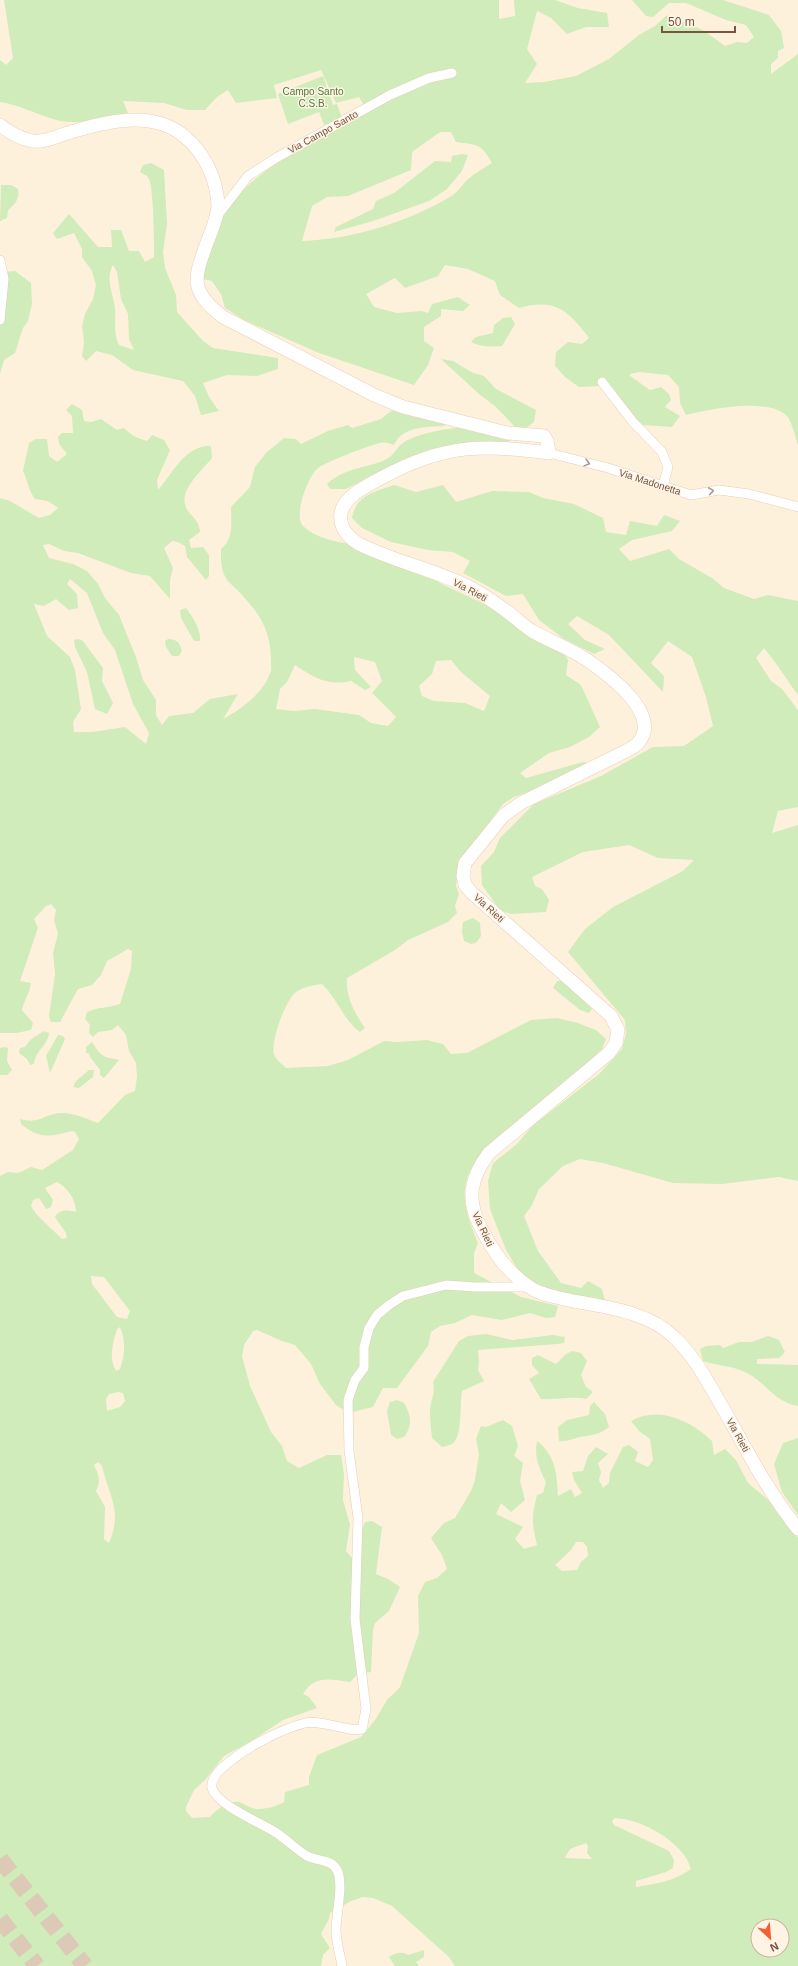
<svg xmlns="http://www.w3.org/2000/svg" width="798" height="1966" viewBox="0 0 798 1966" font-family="Helvetica,sans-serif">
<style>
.green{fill:#cfecba;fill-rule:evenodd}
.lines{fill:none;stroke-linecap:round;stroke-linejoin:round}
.highway-tunnel{stroke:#dccab6;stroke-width:17;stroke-dasharray:17 8;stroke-linecap:butt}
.street-casing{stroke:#e4cebb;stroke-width:10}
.secondary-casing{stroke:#eacfb7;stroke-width:14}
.street{stroke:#fff;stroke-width:9}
.secondary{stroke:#fff;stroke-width:13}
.oneway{stroke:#ac998e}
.labels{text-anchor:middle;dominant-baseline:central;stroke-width:3;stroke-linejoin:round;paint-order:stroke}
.park-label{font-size:10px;fill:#4e7c3a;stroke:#fff4e4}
.street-label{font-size:10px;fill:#755543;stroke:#fff4e4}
</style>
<rect width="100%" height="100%" fill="#fef1dc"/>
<!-- green -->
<path class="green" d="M4,0h495v19l16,-3 -1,-16h41l23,8 29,5 2,14h-23l-19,7 -16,-16 -14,-7 -10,38 10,15 -12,19 19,-1 32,-6 33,-17 30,-24 16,-9 12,-11 36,15 22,16 12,-4 10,1 7,-6 -8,-12 -20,-5 -40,-17h-17l-16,14 -7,-1 -14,-16h91l46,15 12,16 3,17 -6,3v7l-7,6v10l27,-20v391c-2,-7 -7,-25 -11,-29 -20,-19 -76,-7 -101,-1l-6,-12 -1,-16 -11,-12 -29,-3 -9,2v2l20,14 11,-3 8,7 2,6 -6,7 15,9 -8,11 -29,-2 -43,-39 -21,1 -14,-10 -10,-11 1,-14 12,-10 14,2 7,-6c-21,-28 -34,-40 -70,-30l-19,-13 -5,-14 -27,-12 -23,-4 -7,11 -33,12 -10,-10 -29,16 8,13 23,6 25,-2 6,2 4,-9 26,-7 12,8 -7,6 -22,-2v7l-17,11v14l10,7 -6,17 -14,20 -95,-32 -75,-33 -19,-12 -4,-14 -9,-13 -9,-2c4,-17 7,-43 16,-59 30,-51 99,-80 149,-108l-9,-15 -23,6 -15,-33 -47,15 3,13 -41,5 -8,-13 -11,7 -12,13h-18l-23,-7 -41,-2 5,12c-22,4 -46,12 -68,8 -21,-5 -39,-16 -60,-19v-42l6,5 7,-7zM440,132h11l5,10c21,3 25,1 36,21 -8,5 -17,10 -25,17 -5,5 -10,13 -17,17 -45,26 -97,42 -148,44l10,-35 15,-9 21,-1 63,-26 1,-18z
M323,76l10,29 4,-1 5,14 -18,7 -5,-13 -31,12 -10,-30z
M462,154l6,1 -6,16 -15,18 -18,12 -56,20 -39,11 2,-5 37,-18 3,-8 18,-8 41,-32 16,1 1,-6z
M151,163l13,7 3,54 -4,28 2,16 11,27 1,17 26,29 10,7 65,10v11l-21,7 -30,-1 -24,8 6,14 10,14 -18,4 -6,-19 -12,-15 -50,-11 -21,-15 -16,-4 -10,10 -4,-5 2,-14 -2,-16 3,-12 8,-15 3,-14 -4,-14 -10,-14v-8l-8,-16 -17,6 -4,-6 16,-19 29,33h14l-1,-17h10l8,21h10l6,11 9,-5c0,-13 0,-71 -6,-80 -2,-2 -6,-4 -8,-5l3,-7zM113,265l4,7 4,27 7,15 1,25 5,11 -15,-5c-6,-13 -3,-23 -4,-37 -2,-15 -10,-29 -2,-43z
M1,185h10l7,4c2,10 -3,15 -10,21l-1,8 -7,3z
M0,269l4,3 11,-1 16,12 1,21 -4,17 -5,7 -8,25 -11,7 -4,14z
M511,317l4,7 -13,22c-11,1 -21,1 -31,-4l5,-5 17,-4 1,-8 9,-7z
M441,359l12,2 20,12 11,3 12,13 40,21 -2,12 -8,6 -8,2 -23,-24 -16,-12z
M72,404l10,6 2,11 7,1 10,-3 16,11 7,-2c7,7 13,10 23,13l5,-6 12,5 6,10 -13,30 1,10c14,-16 28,-46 53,-44l1,12c-10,13 -37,34 -24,53 6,8 11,10 12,21l-11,8 2,8 12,-1 6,8v21l-3,4 -19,-23 -2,-11 -7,-4 -6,-1 -8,7 9,20 -3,12v19l-20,-23 -19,-3 -53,-20 -14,-2 -15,-7 -6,1 6,13 24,6 14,7 11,13 7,14 14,17 17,42 7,23 13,20v15l6,10 7,-9 24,-3 17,-14 28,-5 -15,25c18,-10 40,-25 47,-46 2,-3 1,-8 1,-12 0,-23 -7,-41 -22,-58 -19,-24 -29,-19 -28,-54 13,-10 10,-27 10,-42l19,-20 5,-20 11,-14 18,-15 12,1 5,5 27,-13 20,-6 4,3 29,-9 10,-8 10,-2 45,13 -2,4c-17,1 -42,0 -50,19 -5,-2 -9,-3 -14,-2 -10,2 -54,19 -62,25 -10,8 -25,48 -15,58 14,13 33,15 50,19 26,7 52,20 77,30l10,8 44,21 33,20 44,24 7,12 -2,15 15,10 19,42 -11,10 -19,10 -21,6 -29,20 6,5 57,-16 7,1 -53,26 -23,8 -11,7 -24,32 -21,34 -2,16 3,8 -4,12 2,7 -9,9 -40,18 -13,10 -48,28c-2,17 8,36 18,50l-5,4c-16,-11 -23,-34 -38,-48 -8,1 -19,3 -26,8 -10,7 -26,50 -22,62 1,5 8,10 12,14l42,-2 20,-6 36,-19 13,1 30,-2 16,4 8,10 16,-1 64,-33 26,-2 21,5 18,7 10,9 -4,10 -22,21 -95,80c-30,32 -22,57 -7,93l-4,10v20l47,24 37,9 -3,11 -9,1 -16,-5 -28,7 -30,-5 -17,8 -15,3 -9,6 -3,14 -31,42h-14l-10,19 -25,6 -12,-8 -16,-21 -9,-20 -16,-19 -13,-4 -25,-11 -4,1 -9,14 -2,11 8,30 21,46 11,14 5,15 12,7 28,-13h14l3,19 -1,26 7,25 -4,26 6,7 13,-36 7,-1 10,6 -6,47 12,5 12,8 -11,24 -14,12 -2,7 -2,42 -13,2 -8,8c-20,-3 -36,-7 -47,12l6,3 8,11 -34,12 -30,20 -29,16 -19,24 -11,10 -8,17v4l6,7 18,-1c5,-7 20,-17 29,-15 6,2 12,7 18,7 10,0 18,-2 27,-7l1,-10 24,-7v-8l8,-22 44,-18 14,-17 12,-20 13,-13 19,-54 -1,-37 7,-14 12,-4 10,-9 -5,-14 -11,-17 13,-15 11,-5 16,-27 4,-11 4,-26 -3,-15 5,-13 5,1 17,-7 9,6 6,20 -4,10 9,7 -3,18 5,19 -14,12 -10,-9 -5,11 27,13 -8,12 9,10 13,-4c-5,-23 -6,-26 0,-50l6,-2 3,-11c-7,-14 -12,-25 -9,-41 19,15 20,33 21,55l13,-7 4,8 7,-4 -8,-13 -2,-8 11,-1 5,-15 8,-9 12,7 -10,9 3,9 -2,8 4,8 6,-5 1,-10 13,-26 6,-2 9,7 -3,9 13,6 5,-7 -3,-21 -11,-8 -8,-10c28,-16 60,0 81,20l2,14 11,-6 11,11 12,23 26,22 24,33v428h-343l-6,-9 -57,-51 -19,-8 -10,-1 -12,4 -21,12 -1,6 -8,15 9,14 -7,7 -2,11h-321v-790l8,-4 10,1 13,-6 11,3 31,-20 6,-11 -4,-7 -3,-1c-23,6 -33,8 -51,-7l-1,-5c21,6 24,-6 42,-6 12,0 25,6 36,10l27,-28 10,-4 2,-14 -1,-14 -7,-12 -3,-16 -8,-10 -6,5 -14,2 -5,5 -4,-4 1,-8 -5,-6 2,-7c10,-5 22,-4 33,-8l11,-35 1,-18 -4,-2 -21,12 -6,14 -9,10 -14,4 -18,33h-9l-2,-6 6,-42 -2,-21 5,-19 -4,-14 2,-10 -5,-6 -5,2 -12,13 4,9 -18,53 11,2c-2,12 -7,17 -9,27l11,13 -2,7 -15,3h-16v-535l10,3 29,17 11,-3 8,-7 -10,-7 -13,-2c-7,-9 -7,-18 -12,-28l6,-28 7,-4h11l2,17 8,6 10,-8 -8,-10 -1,-7 4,-4h11l-1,-17 -6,-6zM70,579l17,14 16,40 12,17 18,54 16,29 -3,11 -21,-17 -33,5h-18l-1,-10 8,-13 -6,-39 -5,-13 -23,-21 -13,-32 10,2 12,-7 13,11 9,-2 -1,-14 -10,-10zM354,657l21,5 7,19 -10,12 24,24 -8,9 -17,-3 -12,-8 -44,-6 -21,2 -18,-2 4,-20 7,-7 8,-17c19,13 33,21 56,16l14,9 6,-3 -16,-17zM451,660l10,12 29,24 -6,15 -19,-8 -31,-2 -12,-5 -3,-10 13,-12 4,-13zM57,1182c11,6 19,18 19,30 -9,-2 -16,-3 -21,5l11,16 1,5 -5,1c-10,-11 -24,-20 -31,-33l2,-6 6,-2 7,11 5,-2 2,-7 -8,-12zM91,1276l13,1 26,34 -3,8 -10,-2 -25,-33zM120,1327c6,13 5,28 0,42l-4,2c-8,-13 -3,-28 1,-42zM118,1392l5,1 2,8 -5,6 -13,4 -1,-12 3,-5zM98,1462l4,4c7,31 21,44 7,77l-5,-4 1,-32 -9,-16c5,-10 3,-16 -2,-26zM576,1542h7l4,5 1,9 -7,6 -4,8 -15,1 -7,-6 16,-15zM615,1818c26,1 69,24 76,51 -16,12 -36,15 -55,18v-6l30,-9 7,-4 1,-8 -5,-9 -55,-26 -2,-4zM586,1843l2,3 -1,7 5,6 -27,-1 5,-9zM758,1926h24v24h-24z
M459,428l50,8 2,4 -5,4 -21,-2 -46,5 -63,26 -30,16h-16l-3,-5c16,-15 36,-16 56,-23 13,-6 12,-13 20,-18 10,-8 43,-15 56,-15z
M394,485l22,7 27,-7 13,17 36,-11 37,1 14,6 31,6 29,14 3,14 20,3 4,-14 27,5 7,-11 16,6 -8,10 -40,9 -13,9 11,12 39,-12 10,10 33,19 12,10 30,11 14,-4 30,6v94c-12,-16 -21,-32 -34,-47l-8,10 15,23 11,8 16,21v97l-20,4 -6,22 26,-8v356l-19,-4 -57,7 -49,-1 -70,-20 -23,-4 -17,7 -24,23 -7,16 -8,11 14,35 23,32 20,5 7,-7 14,8 3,12 -57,-10 -28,-18 -14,-23 -16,-41 -2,-28 5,-18 24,-19 15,-18 67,-52 23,-25 4,-16 -1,-13 -57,-68 17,-23 28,-22 70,-36 11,-11 -36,-2 -29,-13 -46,7 -51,25 3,9 7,3 7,11 -3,12 -35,2 -11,-4 -18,-25 -1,-19 13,-14 6,-14 34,-34 67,-28 52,-29 31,-1 29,-20 -7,-29 -14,-40 -24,-16 -17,22 13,13 -1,16 -54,-57 -32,-19 -9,8 17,16 20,9 -11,5 -30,-15 -25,-19 -16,-26 -17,2 -43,-23 7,-12 -17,-9 -25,-2 -37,-8 -29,-14 -10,-10c4,-23 22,-26 42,-33z
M186,608c7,10 15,21 14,33h-6l-13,-23 -1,-8z
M78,639l5,2 20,27 -1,13 11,22 -6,11 -12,-5 -8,-37 -12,-25 -1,-7z
M168,639c9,0 12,4 14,12l-3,5h-7l-6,-9 -1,-6z
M473,918l7,5 1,13 -5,7 -5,1 -7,-3 -2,-9 1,-10z
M564,980l24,22 4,7 -3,4 -9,-3 -27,-22 4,-7z
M44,1031l5,2c-1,12 -14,18 -15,31l-4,1 -3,-6 -8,-6 1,-5 5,-1 5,-7z
M58,1035l5,1 2,3 -15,34 -4,-17z
M92,1042c4,5 6,12 14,15 4,2 8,1 13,3l-15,18 -4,-3v-5l-10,-13 -1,-4h-3v-6z
M5,1047l3,1 -1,13 5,9 -5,5h-7v-27z
M89,1070h5l-1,7 -14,11 -6,-1 3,-6z
M486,1334l26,6 41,-5 12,2 -1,6 -7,1 -79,6 1,12 -1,8 6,11 -22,10c-2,12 0,44 -8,51 -2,3 -8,4 -12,5l-10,-9c-1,-9 -2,-17 -2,-26 0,-11 6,-19 3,-30l26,-41 9,-5z
M768,1336l11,4 6,12 -6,6 -22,1v5l41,1v41c-22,-3 -33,-24 -51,-33 -15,-8 -30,-7 -44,-12l-3,-12 6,-3 14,-1 3,3 16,-6h13z
M572,1351l9,2 6,8 -6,14 5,12 7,5 -7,7c-16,-3 -29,1 -45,0l-12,-20 10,-6 -7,-8v-7l6,-3 18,9 10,-10z
M397,1400l7,3c7,11 9,23 0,34l-7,2 -6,-4 -4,-24 3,-9z
M594,1402l11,12 4,13c-11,8 -16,8 -29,10 -8,2 -13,5 -21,4l-1,-14 9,-7 22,-5 1,-9z
M798,1438v77l-16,-23 -8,-28 9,-21z
M424,1950v7l-8,5 3,4h-24l-6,-9c6,-4 13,-6 19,-2z"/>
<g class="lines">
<!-- highway-tunnel -->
<path class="highway-tunnel" d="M0,1859l85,107
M0,1919l37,47"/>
<!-- street casing -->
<g class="street-casing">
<path id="street" d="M218,215l30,-39 28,-18 114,-63 39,-17 23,-5
M0,260l4,19 -4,41
M602,382l31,40 29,30 6,15 -5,19
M549,453l59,15 83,27 28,-5 30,4 49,13
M342,1966c-2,-12 -6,-24 -6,-36 0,-16 8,-46 1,-60 -6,-11 -20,-9 -30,-14 -10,-6 -19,-15 -29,-22 -14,-10 -62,-29 -66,-46 -2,-9 9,-20 16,-25 19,-16 53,-34 77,-40 17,-4 44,10 57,6l4,-20 -11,-90 3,-101 -9,-67 -1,-51 7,-20 9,-12v-21l5,-19 8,-13 12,-10 14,-9 16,-4 27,-7 29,2h53"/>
</g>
<!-- secondary casing -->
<g class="secondary-casing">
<path id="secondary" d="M0,125c10,8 19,13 32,16 11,2 25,-5 36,-8 35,-11 84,-24 116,3 20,16 33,43 34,69 0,14 -10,33 -14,46 -4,12 -9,24 -6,36 3,12 15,22 25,30l151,78 29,12 104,26 37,3 3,5 2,12c-65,-9 -104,-9 -164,23 -18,10 -54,24 -42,52 3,6 10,13 16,16 36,18 77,26 112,44 13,7 26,16 38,25 8,6 15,13 23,18 19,11 40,18 58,31 20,14 71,52 49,80 -3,4 -9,7 -13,9l-105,52 -17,12 -39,48 -2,13 2,9 7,8 139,123 7,14 -2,13 -7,10 -120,100c-19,25 -23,47 -8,75 12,23 25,43 47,58 10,8 24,10 36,13 36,8 83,11 110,38 18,17 30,38 42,59 27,46 48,91 82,133"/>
</g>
<!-- street -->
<use href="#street" class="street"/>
<!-- secondary -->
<use href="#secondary" class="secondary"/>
</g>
<!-- one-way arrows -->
<defs><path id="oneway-chevron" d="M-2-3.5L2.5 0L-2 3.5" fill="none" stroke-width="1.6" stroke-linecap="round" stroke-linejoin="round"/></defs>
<g class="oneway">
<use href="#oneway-chevron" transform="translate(587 463) rotate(15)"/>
<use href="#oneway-chevron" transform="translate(711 491) rotate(-8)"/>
</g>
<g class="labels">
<!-- park labels -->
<g class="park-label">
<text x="313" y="91">Campo Santo<tspan x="313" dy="12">C.S.B.</tspan></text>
</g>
<!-- street labels -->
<g class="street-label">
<text transform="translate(323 132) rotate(-29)">Via Campo Santo</text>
<text transform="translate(650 482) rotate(18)">Via Madonetta</text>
<text transform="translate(470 590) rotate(28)">Via Rieti</text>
<text transform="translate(489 908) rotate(42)">Via Rieti</text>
<text transform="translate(483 1229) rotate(65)">Via Rieti</text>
<text transform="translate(738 1435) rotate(61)">Via Rieti</text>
</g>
</g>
<!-- north arrow -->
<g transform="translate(770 1938) rotate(154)"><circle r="19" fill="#fff4e4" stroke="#c8b4a4"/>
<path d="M0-3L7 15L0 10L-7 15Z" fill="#f45e35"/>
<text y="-6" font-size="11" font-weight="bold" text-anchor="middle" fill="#755543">N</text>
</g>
<!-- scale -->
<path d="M662 26v6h73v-6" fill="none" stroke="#755543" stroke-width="2"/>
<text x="668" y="26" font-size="12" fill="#755543" stroke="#fff4e4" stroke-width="3" paint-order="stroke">50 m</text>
</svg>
